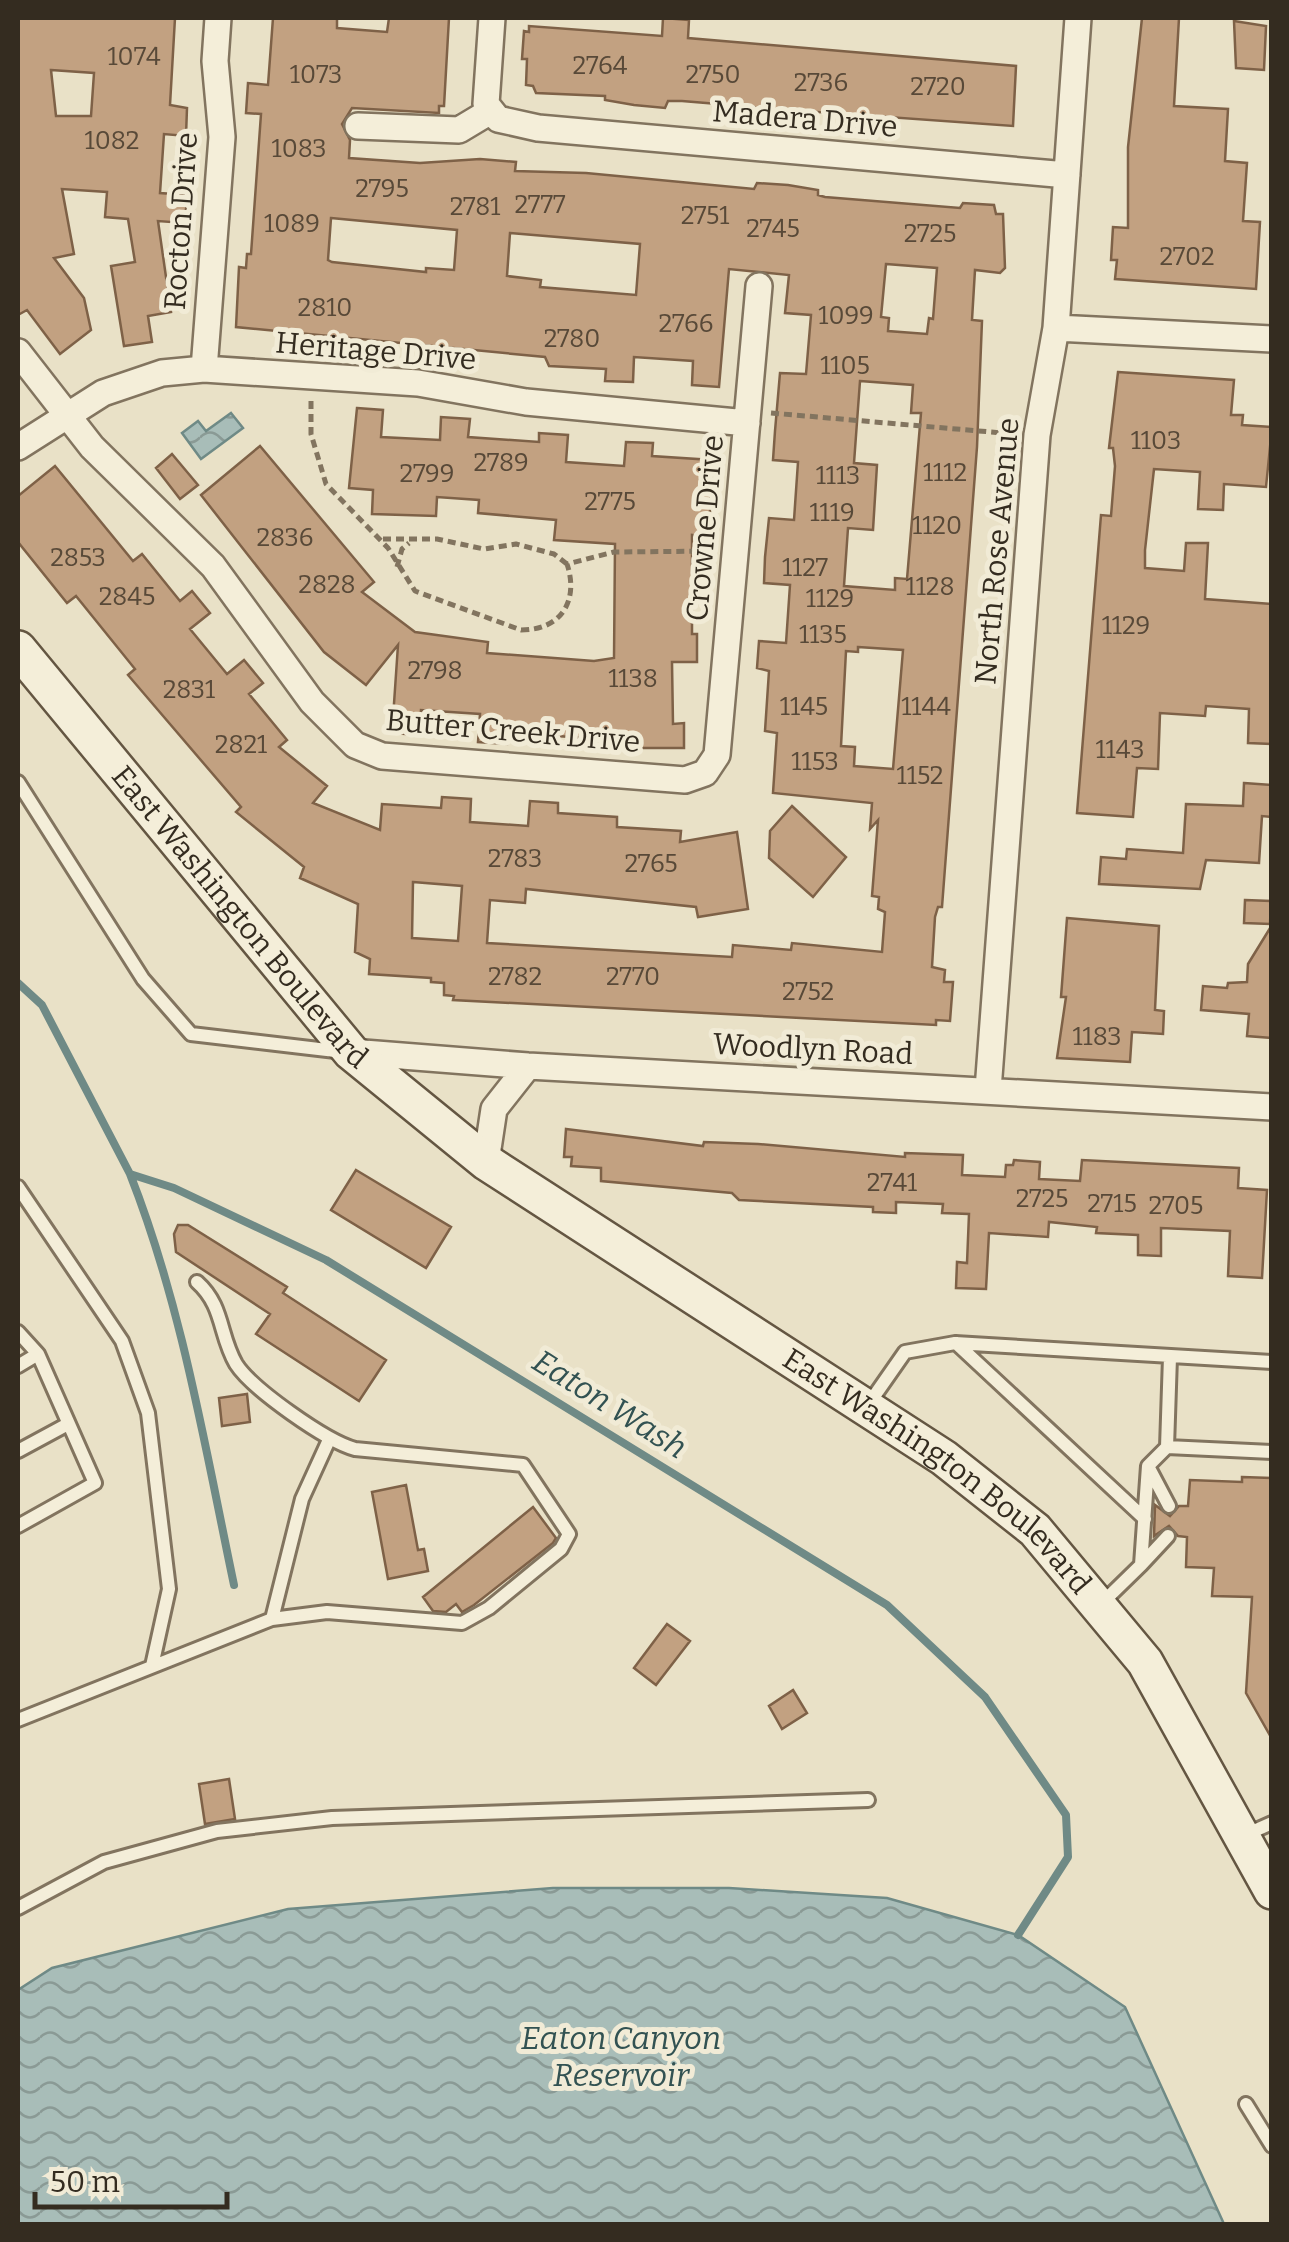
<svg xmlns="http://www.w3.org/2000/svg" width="1289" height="2242" viewBox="0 0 1289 2242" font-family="Bitter,serif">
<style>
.water{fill:url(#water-waves);stroke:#6f8a86;stroke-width:2.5}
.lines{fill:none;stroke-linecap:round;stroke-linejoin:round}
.stream{stroke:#6f8a86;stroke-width:8}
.building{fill:#c2a181;stroke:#7e6147;stroke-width:2.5;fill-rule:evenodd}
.service-casing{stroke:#82745f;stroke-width:18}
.minor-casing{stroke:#82745f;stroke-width:30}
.secondary-casing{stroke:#645642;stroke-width:40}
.path{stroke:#82745f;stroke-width:5;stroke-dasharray:8 5;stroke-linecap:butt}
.service{stroke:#f4eed9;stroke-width:12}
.minor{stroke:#f4eed9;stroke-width:25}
.secondary{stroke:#f4eed9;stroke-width:35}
.labels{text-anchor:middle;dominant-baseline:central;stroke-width:10;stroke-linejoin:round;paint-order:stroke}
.number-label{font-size:25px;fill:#584938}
.street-label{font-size:30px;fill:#342c20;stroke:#f1ebd6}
.water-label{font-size:32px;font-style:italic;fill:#325252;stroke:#f1ebd6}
</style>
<defs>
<pattern id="water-waves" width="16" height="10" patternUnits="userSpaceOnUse" patternTransform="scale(2.5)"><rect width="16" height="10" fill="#a8bdb8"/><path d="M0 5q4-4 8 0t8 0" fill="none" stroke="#8a9a95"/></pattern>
</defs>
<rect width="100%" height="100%" fill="#e9e1c7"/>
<!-- water -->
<path class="water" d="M231,413l12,15 -42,31 -19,-26 16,-12 8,10z
M553,1888h176l158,10 131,37 107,72 99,217h-1206v-234l34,-22 236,-59z"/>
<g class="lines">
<!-- stream -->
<path class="stream" d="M18,983l24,22 88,169 44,14 152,72 561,345 98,92 81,118 2,42 -50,78
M130,1174c52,132 75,273 104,411"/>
</g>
<!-- building -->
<path class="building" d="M18,18h157l-5,87 17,3 -1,28 -22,-2 -4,59 27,2 -2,28 -27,-2 13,91 -23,4 4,26 -28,4 -13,-80 24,-4 -7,-43 -23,-2 2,-25 -45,-3 12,65 -20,4 30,40 7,32 -31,24 -33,-44 -9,5zM51,70l43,3 -3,43h-35z
M273,18h64v10l50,4 2,-14h60l-5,88h-5v7l-87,-5 -10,16 8,16 -1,18 71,5 60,-4 36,3 -1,9 71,2 168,16 3,-6 31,2 30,5v5l7,2 135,11 3,-5 31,2 2,9h7l2,54 -5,5 -25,-3 -3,50 10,1 -5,126 -35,460h-4l-3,10 -3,50 13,3 -1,12h9l-3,39 -14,-1v5l-483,-25 1,-4 -10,-1v-12l-13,-1v-4l-62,-4 1,-15 -15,-7 3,-48 -58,-26 4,-11 -68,-55 5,-5 -113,-132 7,-6 -59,-73 -9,7 -49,-61v-46l37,-30 78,95 9,-7 38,47 12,-10 18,22 -20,16 37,45 17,-14 19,23 -14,11 38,46 -8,7 48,39 -14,17 67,27 2,-26 59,4 1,-11 29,2 -1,23 58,4 2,-25 28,2v10l59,4v10l64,4 -1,11 57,-10 11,77 -50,8 -2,-10 -170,-18 -1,14 -35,-3 -3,43 245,14 1,-12 58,5 1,-7 90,9 3,-40 -7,-3 1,-12 -7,-1 6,-76 -8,9 2,-26 -99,-10 4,-60 -12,-2 4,-60 -12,-3 2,-27 27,2 4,-58 -26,-2 1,-26 4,-39 25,2 4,-58 -25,-2 2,-29 5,-58 26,1 5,-59 -26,-2 4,-38 -60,-6 -10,118 -27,-2 1,-24 -59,-4 -1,25 -28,-1 1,-12 -57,-3 -4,-9 -309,-30 3,-60 7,1 1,-14h4l10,-140 -15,-1 2,-30 20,2zM331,218l126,12 -3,40 -28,-2v4l-94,-10 -4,-2zM510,233l130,11 -4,51 -96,-8 1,-7 -34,-4zM886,264l51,4 -4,51 -4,-1 -2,16 -39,-3 1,-13 -8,-1zM860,381l53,4 -2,28h10l-14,166 -12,-1v12l-51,-4 4,-58 25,2 4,-65 -23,-2zM858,647l45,3 -10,119 -39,-3 1,-19 -14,-1 5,-95 12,1zM413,882l49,4 -4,55 -46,-3z
M663,18l26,2 -1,18 328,28 -3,60 -223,-16 -3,4 -22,-1 -11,-6 -72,-6h-14l-3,7 -31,-3 -29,-5v-4l-69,-3 -3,-7 -7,-1 1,-26h-5l2,-28 5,1v-6l133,10z
M1142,18h37l-5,88 54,3 -3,52 22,2 -4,58 17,1 -4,67 -141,-10 2,-19h-6l2,-33 15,1v-81z
M1234,21l32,5 -2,44 -28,-2z
M1118,372l116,8 -3,35h12l-1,10 30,2 -6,60 -42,-3 -1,26 -25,-1 2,-37 -46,-3 -9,81v18l39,3 2,-28h22l-3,56 67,5v140l-24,-1 1,-34 -43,-3 -1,10 -45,-3 -2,56 -21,-1 -4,49 -56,-4 24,-298 10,1 4,-50 -2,-18h-4z
M357,408l26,2 -2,27 59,3 1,-23 29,2 -2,18 71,5v-9l29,2 -2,27 58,4 2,-24 27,1 -1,13 60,4 -3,77 -17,-2v99h5v28h-25l1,62 11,-1v25h-81v-9l-95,-6 -1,11 -29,-2 2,-28 -59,-4 -1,25 -28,-2 6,-88 -32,40 -42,-33 -123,-157 59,-49 114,136 -12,10 53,40 73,10 -1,11 107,8 20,-3 1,-114 -61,-4 2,-20 -78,-7 1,-13 -42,-3 -1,19 -64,-2 1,-24 -24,-2z
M172,454l26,31 -18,14 -24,-31z
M1244,783l28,2v32l-10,-1 -3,47 -53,-3 -6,29 -101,-5 2,-27 25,2 1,-10 56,4 3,-49 57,2z
M792,806l54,51 -33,40 -44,-39 1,-27z
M1245,900l26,1 -1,23 -26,-1z
M1067,918l92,8 -4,84 9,1 -1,23 -31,-2 -2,30 -73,-4 9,-61h-5z
M1272,925v113l-25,-2 2,-22 -48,-4 2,-24 24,2 1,-5 19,-1 1,-18z
M566,1129l137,17 1,-4 54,2 147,13v-4l58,2 -1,20 43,2 1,-12h7l1,-5 26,2 -1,17 41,2 2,-21 157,8 -1,20 29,2 -5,88 -34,-2 2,-45 -69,-3v28l-23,-1v-20l-42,-2 1,-6 -48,-5 -1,15 -59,-4 -3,56 -30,-1 1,-26 10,1 2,-49 -27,-1 1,-9 -47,-2v11l-23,-1v-5l-134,-7 -7,-7 -131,-12v-13l-30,-2 1,-9h-8z
M356,1170l95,57 -25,41 -95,-58z
M178,1225h10l99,62 -4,6 103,67 -27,41 -103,-67 14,-20 -94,-62 -2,-18z
M247,1394l3,28 -28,4 -3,-28z
M1242,1477l30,1v261l-26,-46 6,-96 -40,-1 2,-28 -28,-1 1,-30 -9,-1 -9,-10 -15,10 1,-31 15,11 9,-10h9l2,-26 52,2z
M406,1485l12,65 6,-1 4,22 -40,8 -16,-87z
M533,1507l23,31 -3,5 -79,62 -12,7 -6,-8 -10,8 -13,-1 -10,-14z
M667,1624l23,17 -34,44 -22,-17z
M793,1690l14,23 -25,16 -13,-23z
M229,1779l6,40 -30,5 -6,-40z"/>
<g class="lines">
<!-- service casing -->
<g class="service-casing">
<path id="service" d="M18,782l125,197 48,55 153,18
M18,1187l104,154 26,72 21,176 -17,77
M18,1332l20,22
M956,1343l189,176
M18,1366l20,-12 57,129 -77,43
M868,1405l37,-53 50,-9 317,19
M1167,1447l3,-90
M18,1451l50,-27
M1149,1468l20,38
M1141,1565l27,-29
M1100,1605l41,-40 7,-99 19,-19 105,5
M272,1619l30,-120 26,-57
M18,1720l254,-101 55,-7 135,11 27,-15 72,-59 8,-15 -46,-69 -168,-16c-29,-8 -103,-60 -119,-85 -17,-29 -12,-58 -39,-82
M1245,1835l27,-12
M18,1908l86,-46 113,-31 115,-13 536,-18
M1246,2104l26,42"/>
</g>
<!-- minor casing -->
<g class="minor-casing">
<path id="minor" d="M492,18l-6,86 12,15 40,9 529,47
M358,126l101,4 30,-18
M1056,328l216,11
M18,352l74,95 121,119 99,136 43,43 27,11 303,24 20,-7 12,-18 42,-469
M204,369l18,-232 -7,-76 3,-43
M18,447l85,-54 59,-20 42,-4 214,14 108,19 221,21
M351,1052l177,14 744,41
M988,1090l49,-655 19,-107 22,-310
M486,1162l8,-53 34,-43"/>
</g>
<!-- secondary casing -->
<g class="secondary-casing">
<g id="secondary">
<path id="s1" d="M18,649l333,403 135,110 458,296 91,72 110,132 127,229"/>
</g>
</g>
<!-- path -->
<path class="path" d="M311,401v33l15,50 62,64 27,43 106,39c41,0 58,-30 46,-66l47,-12 100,-1
M771,413l243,21
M383,539h54l47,10 32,-5 38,10 13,10
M397,567l5,-18 7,-6"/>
<!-- service -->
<use href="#service" class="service"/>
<!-- minor -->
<use href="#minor" class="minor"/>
<!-- secondary -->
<use href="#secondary" class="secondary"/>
</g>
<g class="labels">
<!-- number labels -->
<g class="number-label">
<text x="134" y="57">1074</text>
<text x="600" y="66">2764</text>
<text x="316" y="75">1073</text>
<text x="713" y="75">2750</text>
<text x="821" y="83">2736</text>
<text x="938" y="87">2720</text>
<text x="112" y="141">1082</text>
<text x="299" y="149">1083</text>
<text x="382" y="189">2795</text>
<text x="540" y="205">2777</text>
<text x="475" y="207">2781</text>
<text x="705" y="216">2751</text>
<text x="292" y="224">1089</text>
<text x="773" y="229">2745</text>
<text x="930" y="234">2725</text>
<text x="1187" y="257">2702</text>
<text x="325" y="308">2810</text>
<text x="846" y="316">1099</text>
<text x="686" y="324">2766</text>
<text x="572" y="339">2780</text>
<text x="845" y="366">1105</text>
<text x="1156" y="441">1103</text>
<text x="501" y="463">2789</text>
<text x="945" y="473">1112</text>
<text x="427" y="474">2799</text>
<text x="838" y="476">1113</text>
<text x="610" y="502">2775</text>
<text x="832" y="513">1119</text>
<text x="937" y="526">1120</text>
<text x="285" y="538">2836</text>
<text x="78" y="558">2853</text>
<text x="805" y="568">1127</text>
<text x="327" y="585">2828</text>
<text x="930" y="587">1128</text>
<text x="127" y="597">2845</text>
<text x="830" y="599">1129</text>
<text x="1126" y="626">1129</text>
<text x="823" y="635">1135</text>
<text x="435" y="671">2798</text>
<text x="633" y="679">1138</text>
<text x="189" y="690">2831</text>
<text x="804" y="707">1145</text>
<text x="926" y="707">1144</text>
<text x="241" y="745">2821</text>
<text x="1120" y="750">1143</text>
<text x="815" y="762">1153</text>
<text x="920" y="776">1152</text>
<text x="515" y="859">2783</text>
<text x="651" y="864">2765</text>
<text x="515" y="977">2782</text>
<text x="633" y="977">2770</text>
<text x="808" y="992">2752</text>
<text x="1097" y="1037">1183</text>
<text x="892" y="1183">2741</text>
<text x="1042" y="1199">2725</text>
<text x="1112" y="1204">2715</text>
<text x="1176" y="1206">2705</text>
</g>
<!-- street labels -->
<g class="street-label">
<text transform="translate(805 119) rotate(5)">Madera Drive</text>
<text transform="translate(181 221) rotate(-86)">Rocton Drive</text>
<text transform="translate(376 351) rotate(5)">Heritage Drive</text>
<text transform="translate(705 528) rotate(-85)">Crowne Drive</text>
<text transform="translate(997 551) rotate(-85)">North Rose Avenue</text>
<text transform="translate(513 731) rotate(5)">Butter Creek Drive</text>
<text stroke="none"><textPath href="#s1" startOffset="348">East Washington Boulevard</textPath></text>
<text transform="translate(813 1049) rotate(3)">Woodlyn Road</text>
<text stroke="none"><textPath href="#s1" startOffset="1245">East Washington Boulevard</textPath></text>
</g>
<!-- water labels -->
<g class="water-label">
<text transform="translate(610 1404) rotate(32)">Eaton Wash</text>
<text x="621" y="2038">Eaton Canyon<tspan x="621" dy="37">Reservoir</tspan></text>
</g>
</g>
<!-- border -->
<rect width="1289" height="2242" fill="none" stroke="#342c20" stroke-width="40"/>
<!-- scale -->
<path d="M35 2192v15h192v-15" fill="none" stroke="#342c20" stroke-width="5"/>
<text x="50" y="2192" font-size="30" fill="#342c20" stroke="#f1ebd6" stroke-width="8" paint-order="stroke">50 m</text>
</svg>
